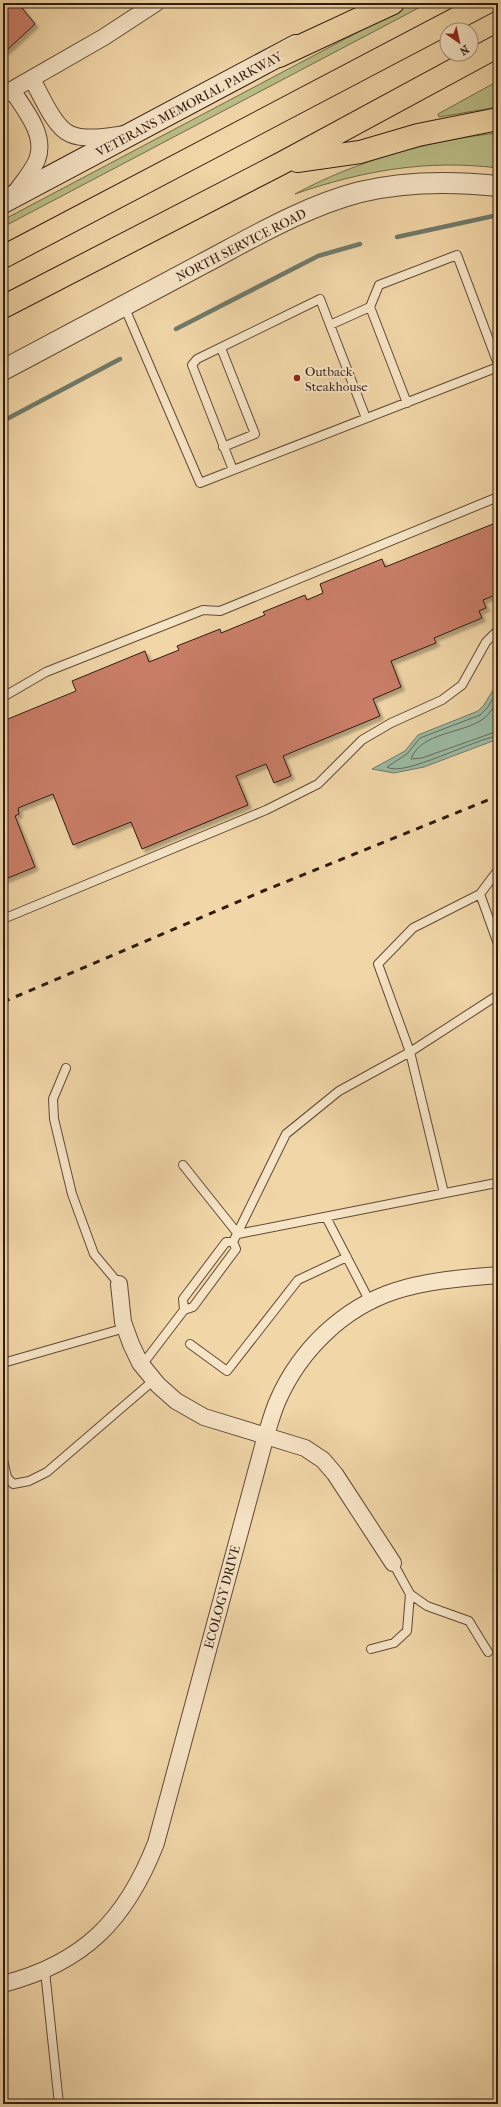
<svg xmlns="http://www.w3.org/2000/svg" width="501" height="2107" viewBox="0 0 501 2107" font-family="'IM FELL French Canon',serif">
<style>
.green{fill:#babe87;stroke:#746c4c}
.water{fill:#9bbaa3;stroke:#707a69}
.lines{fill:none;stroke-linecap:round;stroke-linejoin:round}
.shore{stroke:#656a5a;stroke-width:1}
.stream{stroke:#707a69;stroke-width:4.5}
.building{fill:#ca7e68;stroke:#2f1b11;filter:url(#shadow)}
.service-casing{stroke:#604a36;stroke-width:10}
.minor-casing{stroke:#604a36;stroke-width:18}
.tertiary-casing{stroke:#604a36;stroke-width:22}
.secondary-casing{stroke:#2f1b11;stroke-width:24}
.motorway-casing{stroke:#2f1b11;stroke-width:24}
.service{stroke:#f6e4c6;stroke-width:8}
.minor{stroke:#f6e4c6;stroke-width:16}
.tertiary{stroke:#f6e4c6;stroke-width:20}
.secondary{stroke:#f6e4c6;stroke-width:22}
.motorway{stroke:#f1d6a7;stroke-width:22}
.rail{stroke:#2f1b11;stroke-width:3;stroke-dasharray:7 7;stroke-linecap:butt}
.poi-dot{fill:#8f2418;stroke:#f6e4c6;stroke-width:1.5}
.labels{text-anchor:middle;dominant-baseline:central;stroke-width:4;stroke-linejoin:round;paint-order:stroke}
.street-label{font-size:13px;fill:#2f1b11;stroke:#f6e4c6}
.poi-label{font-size:13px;fill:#2f1b11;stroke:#f6e4c6;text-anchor:start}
</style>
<defs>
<filter id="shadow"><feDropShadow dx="3.5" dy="3.5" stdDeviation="1" flood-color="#0004"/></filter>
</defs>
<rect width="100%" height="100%" fill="#f1d6a7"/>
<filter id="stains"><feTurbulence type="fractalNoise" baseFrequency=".005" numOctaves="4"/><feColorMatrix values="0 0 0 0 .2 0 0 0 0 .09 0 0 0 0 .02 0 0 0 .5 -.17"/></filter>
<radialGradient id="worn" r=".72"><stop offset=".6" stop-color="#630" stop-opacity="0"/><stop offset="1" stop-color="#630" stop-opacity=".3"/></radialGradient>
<!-- green -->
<path class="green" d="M413,3h15l-425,224v-7z
M498,81v26l-59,10 -1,-3z
M498,133v35c-71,-9 -137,3 -203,26 61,-33 134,-54 203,-61z"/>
<!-- water -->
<path class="water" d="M498,682v57l-74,28 -30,6 -22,-4 33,-18 13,-16 60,-24 6,-6z"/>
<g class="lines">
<!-- shore -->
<path class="shore" d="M498,690l-10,17 -8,8 -60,23 -13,16 -20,13c16,11 89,-29 111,-31
M498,699c-4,7 -8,15 -15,20 -21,15 -62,13 -72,40l11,-1 76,-27"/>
<!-- stream -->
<path class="stream" d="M397,237l101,-22
M176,329l142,-73 42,-12
M3,421l117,-62"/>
</g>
<!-- building -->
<path class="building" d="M3,3h15l17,21 -29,27 -3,-1z
M498,522v72l-15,6 3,8 -7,3 3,7 -48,20 2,5 -45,18 10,26 -28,12 7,17 -97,40 8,20 -17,7 -8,-19 -30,12 12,29 -106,44 -11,-27 -58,23 -20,-51 -35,14 1,6 -4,2 20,51 -32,13v-159l73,-30 -4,-10 73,-30 4,11 30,-12 -2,-4 43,-17 1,4 44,-18 -2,-3 42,-17 2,5 16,-7 -3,-9 62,-25 3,8z"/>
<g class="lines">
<!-- service casing -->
<g class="service-casing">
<path id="service" d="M124,306l76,177 298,-116
M370,307l9,-22 78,-30 41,109
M330,325l36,93
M221,348l34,86 -32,13
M233,470l-41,-105 5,-6 123,-60 10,26 40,-18 37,96
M3,697l43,-25 157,-62 17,1 278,-114
M480,894l18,50
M3,919l263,-109 52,-26 44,-44 29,-17 51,-23 20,-15 24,-43 12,-12
M66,1068l-13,31 1,20 18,75 22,60 25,30
M183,1165l55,69
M444,1193l-34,-141 -32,-88 35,-36 67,-34 18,-24
M326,1217l44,85
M238,1234l258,-51
M233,1242l53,-108 53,-43 71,-39 88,-57
M184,1310l-1,-11 43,-57h7
M190,1344l37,27 71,-91 49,-23
M3,1363l122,-35
M142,1365l42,-55 9,-3 43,-58 -3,-7
M3,1460l4,17 6,7 16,-3 18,-9 107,-92
M393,1563l17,31 17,12 42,15 19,31
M371,1649l23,-6 13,-12 3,-37
M45,1971l14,133"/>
</g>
<!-- minor casing -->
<g class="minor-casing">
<path id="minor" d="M32,79c9,16 22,48 38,55 16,7 39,2 55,0
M12,90c12,19 35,45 25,70 -5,12 -16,24 -24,36
M3,95l101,-58 52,-34
M119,1284l4,38 8,22 9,19 18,22 18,16 28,16 101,31 18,12 12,14 58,89
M3,1984c81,-21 123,-64 153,-141l110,-408c4,-12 7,-24 12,-35 22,-50 65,-92 117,-109 33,-11 69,-13 103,-16"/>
</g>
<!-- tertiary casing -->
<g class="tertiary-casing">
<path id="tertiary" d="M3,370c68,-36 135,-72 203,-108 49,-26 100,-56 154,-70 46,-11 91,-11 138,-6"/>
</g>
<!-- secondary casing -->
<g class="secondary-casing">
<path id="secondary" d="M3,202l293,-156"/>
</g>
<!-- motorway casing -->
<g class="motorway-casing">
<path id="motorway" d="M279,56l114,-53
M297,161l63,-9 58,-17 80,-16
M3,257l483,-254
M3,307l279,-144 216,-117"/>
</g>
<!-- service -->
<use href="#service" class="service"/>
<!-- minor -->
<use href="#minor" class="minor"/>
<!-- tertiary -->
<use href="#tertiary" class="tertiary"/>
<!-- secondary -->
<use href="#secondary" class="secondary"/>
<!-- motorway -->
<use href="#motorway" class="motorway"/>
<!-- rail -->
<path class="rail" d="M3,1002l260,-111 235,-95"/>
</g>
<!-- markers -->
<circle class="poi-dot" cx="297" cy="378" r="4"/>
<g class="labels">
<!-- street labels -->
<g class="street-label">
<text transform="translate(189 104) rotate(-28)">VETERANS MEMORIAL PARKWAY</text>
<text transform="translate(241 245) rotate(-27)">NORTH SERVICE ROAD</text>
<text transform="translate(222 1597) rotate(-75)">ECOLOGY DRIVE</text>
</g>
<!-- poi labels -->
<g class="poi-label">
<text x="305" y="371">Outback<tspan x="305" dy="15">Steakhouse</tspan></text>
</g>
</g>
<!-- margin -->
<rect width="501" height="2107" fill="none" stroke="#f1d6a7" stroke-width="16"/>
<rect x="4" y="4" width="493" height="2099" fill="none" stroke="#2f1b11" stroke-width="2"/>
<rect x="8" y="8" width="485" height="2091" fill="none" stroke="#2f1b11"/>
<!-- north arrow -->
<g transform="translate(459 42) rotate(146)"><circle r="19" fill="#f6e4c6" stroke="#a6947e"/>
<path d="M0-3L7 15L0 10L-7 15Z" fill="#8f2418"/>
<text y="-6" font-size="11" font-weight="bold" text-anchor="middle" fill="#2f1b11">N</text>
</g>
<rect width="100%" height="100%" filter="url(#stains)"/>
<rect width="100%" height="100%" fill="url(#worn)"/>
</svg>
